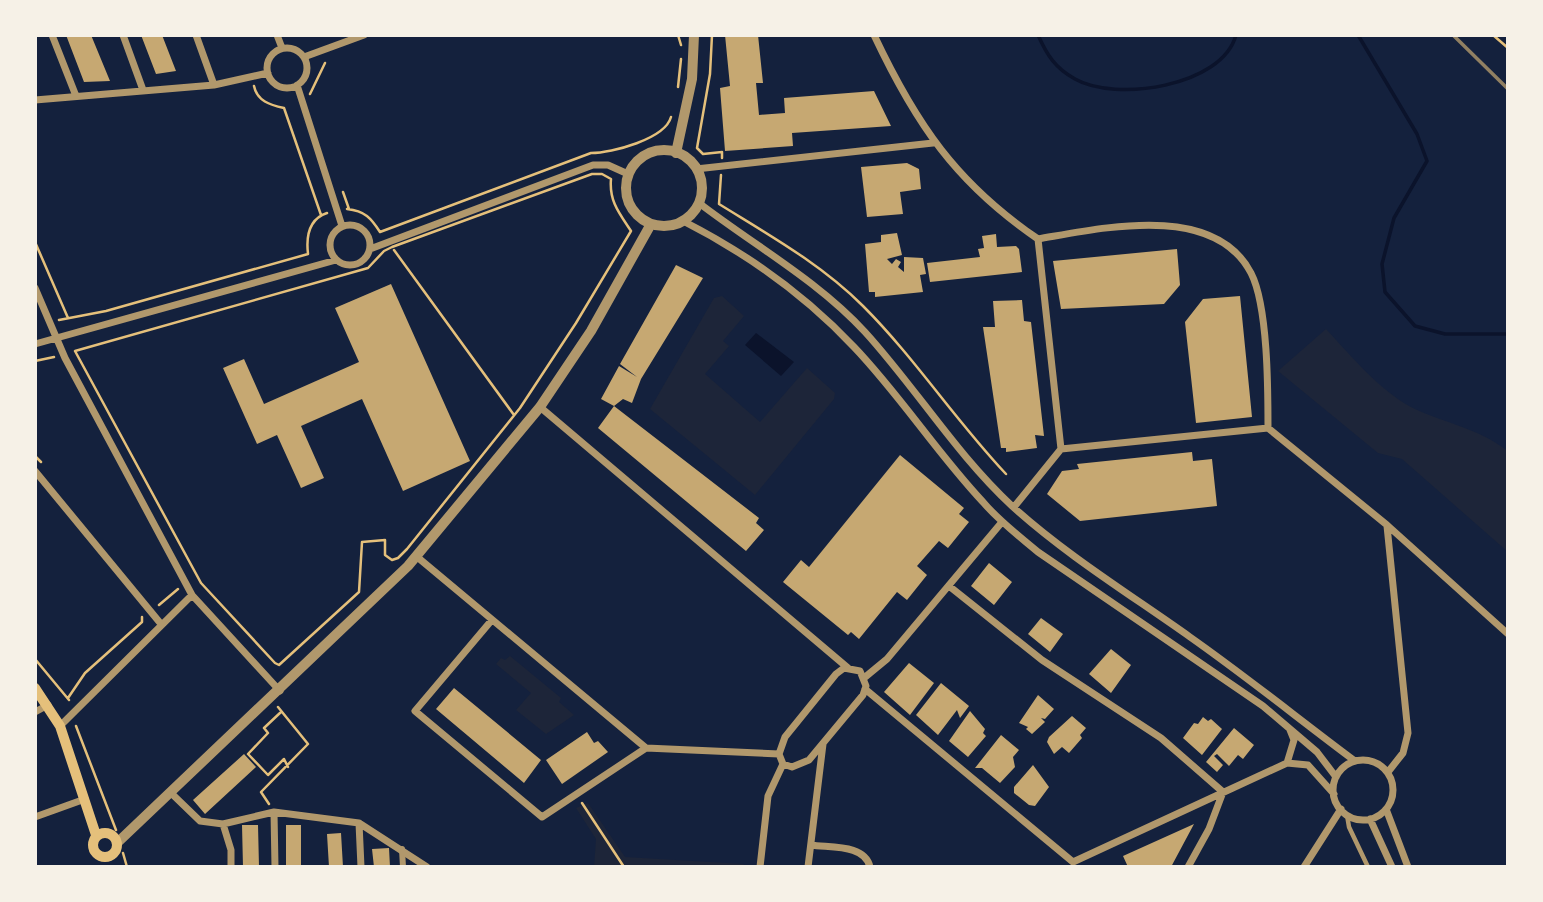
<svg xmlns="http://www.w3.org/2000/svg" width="1543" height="902" viewBox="0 0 1543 902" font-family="Lato,sans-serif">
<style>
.green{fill:#1d2539}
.water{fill:#0b132b}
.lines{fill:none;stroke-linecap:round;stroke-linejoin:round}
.stream{stroke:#0b132b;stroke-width:3.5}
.building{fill:#c6a872}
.path{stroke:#e5c07b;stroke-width:2.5}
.service{stroke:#b1986c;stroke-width:4.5}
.pedestrian{stroke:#b1986c;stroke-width:6}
.minor{stroke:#b1986c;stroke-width:7}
.tertiary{stroke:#b1986c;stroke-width:10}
.secondary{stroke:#e5c07b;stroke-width:10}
.rail{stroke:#918062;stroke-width:3.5}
</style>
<rect width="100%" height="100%" fill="#14213d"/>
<!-- green -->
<path class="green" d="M722,296l22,20 -21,25 6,5 -24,28 55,48 47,-54 28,25 -1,6 -79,96 -105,-86 64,-111z
M1326,329c23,25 58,66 89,80 33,15 62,19 93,42v101l-106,-93 -24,-6 -100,-82z
M510,656l51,42 -2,4 15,13 -28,19 -30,-24 15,-17 -35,-29 5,-6 4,2z
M588,803l37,54 119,7 -1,3h-149l2,-28 -20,-31z"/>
<!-- water -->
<path class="water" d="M756,333l38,29 -13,14 -36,-31z"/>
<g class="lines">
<!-- stream -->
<path class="stream" d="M1038,35c9,20 17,33 37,44 40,23 147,8 161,-44
M1358,35l59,99 10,27 -33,57 -12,46 3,28 30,34 30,8h63"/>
</g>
<!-- building -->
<path class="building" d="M66,35h25l19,46 -26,1z
M141,35h21l14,36 -20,3z
M725,35h33l5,48h-7l3,32 26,-2 -1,-15 90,-7 17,35 -99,7 1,13 -68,5 -5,-63 10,-2z
M907,163l12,6 2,20 -21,3 3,22 -36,3 -6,-50z
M897,233l5,22 -15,4 5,5 4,-5 5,3 -3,5 6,5v-15l19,1 3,16 -6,1 3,17 -48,5v-5h-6l-4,-48 16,-2v-7z
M996,234l1,13 19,-1 3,3 3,23 -92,10 -3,-19 53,-6 -2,-8 6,-1 -2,-12z
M1177,249l3,36 -16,19 -103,5 -8,-48z
M676,265l27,13 -62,101 -9,24 -9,-4 -9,7 145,112 -3,5 8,7 -18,21 -148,-123 16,-22 -13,-7 18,-33 18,11 -17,-13z
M391,284l79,177 -67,30 -41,-92 -61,27 23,52 -23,10 -24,-53 -20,9 -34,-76 21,-9 20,45 95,-42 -24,-54z
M1240,296l12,121 -56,6 -11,-101 18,-23z
M1022,300l2,21 7,1 13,114 -9,-1 2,13 -31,4v-4h-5l-18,-121h12l-2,-26z
M1192,452l1,9 19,-2 5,47 -137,15 -33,-27 15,-23 17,-2 -2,-5z
M900,455l64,53 -5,6 10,8 -21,26 -9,-7 -22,25 10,9 -20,25 -10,-8 -38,47 -8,-7 -3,3 -65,-53 18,-22 8,7z
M989,563l23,19 -18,23 -23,-19z
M1041,618l22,16 -13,18 -22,-18z
M1111,649l20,16 -20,28 -22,-19z
M909,663l25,20 -24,32 -26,-23z
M941,683l28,23 -9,12 -3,-8 -19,25 -22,-20z
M454,688l87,72 -17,23 -88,-74z
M1038,695l16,14 -9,10 -4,-1 4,4 -13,12 -6,-5 2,-2 -9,-4z
M970,711l15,18 -2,4 3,3 -18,21 -19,-16z
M1072,716l14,12 -6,7 2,3 -13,15 -7,-6 -8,7 -7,-12 2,-5z
M1203,717l5,4 3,-2 11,10 -20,26 -19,-17 11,-15 4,1z
M1234,728l20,17 -11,14 -5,-4 -9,11 -12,-12 -3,2 9,9 -6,7 -11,-10z
M587,732l7,11 4,-2 10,11 -46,32 -16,-24z
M1001,735l18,15 -6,7 2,10 -15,16 -18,-15h-7z
M244,754l12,13 -51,47 -12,-14z
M1033,765l16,22 -14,19 -6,-1 -15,-12v-6z
M1194,824l-23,43h-43l-5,-11z
M242,825h16l1,42h-16z
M286,825h15v42h-15z
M341,833l2,34h-14l-2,-33z
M389,848l1,19h-16l-2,-18z"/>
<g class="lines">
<!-- path -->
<path class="path" d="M678,35l3,10
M712,35l-2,39 -13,74 6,6 19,-2v6
M1493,35l15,13
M254,86c3,15 16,19 30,22l37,107
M678,87l3,-28
M310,94l15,-31
M592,174h10l9,5c-2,22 8,34 20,52l-55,92 -56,85 -113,141 -9,9 -6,2 -7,-5v-15l-23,2 -3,50 -80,73 -4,-2 -74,-80 -126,-232 293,-83 16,-17 8,-4z
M721,175l-2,29c50,31 102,60 144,102 52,52 92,114 143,168
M343,192l6,17
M347,209c18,2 24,9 33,23l211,-79c21,0 74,-14 80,-36
M35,242l33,76
M394,250l120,165
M59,320l47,-9 202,-57c-2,-17 1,-35 19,-41
M35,361l19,-4
M35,456l6,6
M159,605l19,-16
M35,659l34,41
M68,698l17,-25 57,-51v-5
M281,712l-17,16 4,5 -20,21 20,21 16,-16 4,8
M76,726l40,104
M582,803l42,64
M269,804l-8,-12 47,-48 -30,-37
M123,853l4,14"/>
<!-- service -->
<path class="service" d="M1347,815l2,12 19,40"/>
<!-- pedestrian -->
<path class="pedestrian" d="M402,849l1,18"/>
<!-- minor -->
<path class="minor" d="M52,35l24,61
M123,35l20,55
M196,35l18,50
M277,35l5,13
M874,35c42,89 82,148 164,204
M267 68a20 20 0 1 1 40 0a20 20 0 1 1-40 0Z
M304,57l60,-22
M297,85l45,141
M35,100l179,-15 54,-12
M696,169l237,-26
M699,203c56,43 118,77 166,129 51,56 91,122 147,174 54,49 119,89 178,131 57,40 110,83 165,124
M683,221c63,32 122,74 171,126 46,48 83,106 129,155 16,19 36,34 55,50l225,154 54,46 19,25
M330 245a20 20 0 1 1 40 0a20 20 0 1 1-40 0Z
M1038,239c65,-11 176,-37 213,34 17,33 17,117 17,155
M370,249l223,-84h15l20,9
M35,288l30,70 127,237 88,96
M35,344l301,-84
M540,407l308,261
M1268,428l119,97 121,109
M1061,449l207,-21
M35,471l126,153
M1014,507l47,-58 -23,-210
M1387,526l21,207 -5,20 -15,19
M416,556l230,192 133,6
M949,586l93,74 119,78 62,54 -14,37 -21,38
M491,621l-76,90 127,106 104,-69
M844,668l16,3 6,15 -3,9 -54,65 -17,7 -9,-3 -4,-10 6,-17 51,-63z
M864,678l23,-19 115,-137
M865,689l208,173 214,-99 21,2 26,29
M35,712l13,-7
M60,726l132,-131
M1333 790a30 30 0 1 1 60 0a30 30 0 1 1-60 0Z
M1287,763l7,-23 -4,-10
M170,792l30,29 23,3 51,-12 85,11 68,44
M1386,809l22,58
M274,812l1,55
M35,817l50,-18
M1370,819l22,48
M359,823l2,44
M223,824l8,26v17
M811,845c19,3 54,-1 59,22
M760,867l8,-71 15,-32
M808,867l15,-123
M1304,867l37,-58"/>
<!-- tertiary -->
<path class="tertiary" d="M626 188a38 38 0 1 1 76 0a38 38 0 1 1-76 0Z
M676,153l16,-74 2,-44
M117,843l291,-277 132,-159 51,-76 60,-107"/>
<!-- secondary -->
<path class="secondary" d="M35,688l25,38 36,109
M93 845a12 12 0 1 1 24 0a12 12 0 1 1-24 0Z"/>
<!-- rail -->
<path class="rail" d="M1453,35l55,54"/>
</g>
<!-- border -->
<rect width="1543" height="902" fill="none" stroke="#f6f1e7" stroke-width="74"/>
</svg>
